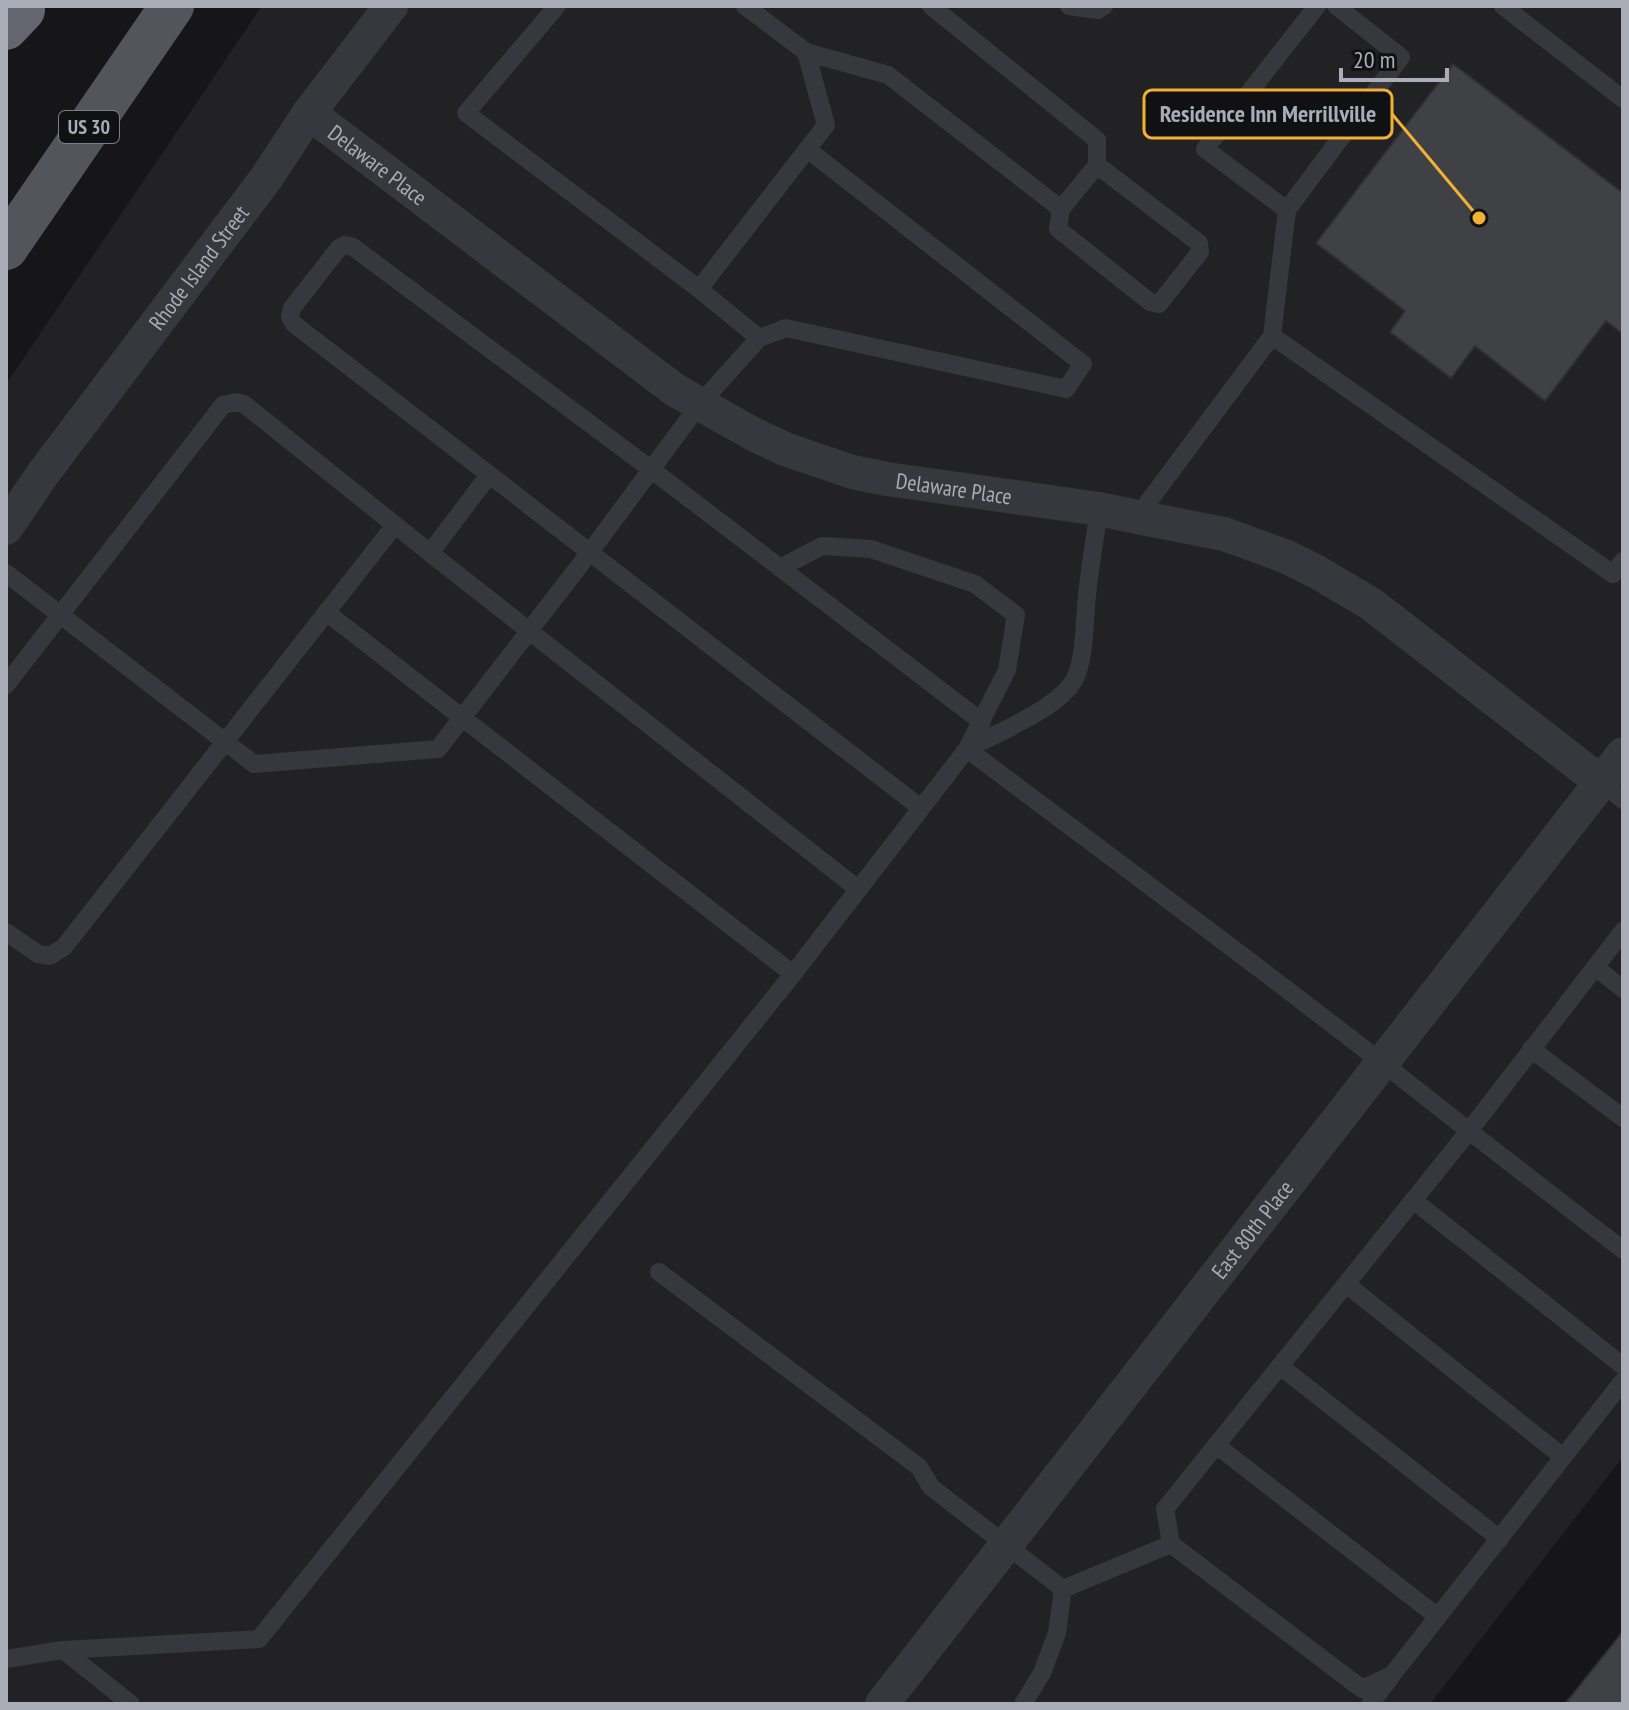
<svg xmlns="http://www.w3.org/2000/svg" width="1629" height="1710" viewBox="0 0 1629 1710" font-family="'PT Sans Narrow',sans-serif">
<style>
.built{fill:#222225}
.building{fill:#404145;stroke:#303034;stroke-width:2}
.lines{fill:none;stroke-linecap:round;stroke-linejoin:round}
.service{stroke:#37383d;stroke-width:18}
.minor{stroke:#37383d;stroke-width:34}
.primary{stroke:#53555c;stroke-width:44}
.motorway{stroke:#63666e;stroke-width:44}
.labels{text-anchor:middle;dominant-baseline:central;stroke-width:6;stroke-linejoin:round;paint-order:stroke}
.shield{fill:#111113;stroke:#7b7e86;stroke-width:2}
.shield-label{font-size:20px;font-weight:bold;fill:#a8adb8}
.street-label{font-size:22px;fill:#a8adb8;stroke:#111113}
.leader{fill:none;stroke:#f2b134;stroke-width:3}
.callout-dot{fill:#f2b134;stroke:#111113;stroke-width:3}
.callout{fill:#111113;stroke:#f2b134;stroke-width:3}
.callout-label{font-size:24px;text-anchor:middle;font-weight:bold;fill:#a8adb8}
</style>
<rect width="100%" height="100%" fill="#161618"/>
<!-- built -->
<path class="built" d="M262,6h1361v1451l-193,247h-1424v-1320z"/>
<!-- building -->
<path class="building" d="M1453,64l170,129v141l-17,-13 -61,80 -70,-55 -24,32 -61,-46 15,-21 -89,-68z
M1621,1634l2,2v68h-58z"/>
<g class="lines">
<!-- service -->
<path class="service" d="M745,6l61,46 82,23 173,134 -3,20 92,73 9,2 41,-52 -1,-9 -102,-78
M931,6l166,134v25l-36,44
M1069,6l29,4 6,-4
M1503,6l120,93
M1287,210l-82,-61 112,-143
M699,289l127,-164 -20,-73
M1272,336l341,238 10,-13
M759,338l27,-10 280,61 17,-25 -276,-215
M1099,509c-4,29 -9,57 -12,86 -3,24 -1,70 -16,90 -20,26 -74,48 -104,64 168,126 337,251 502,382l154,-200
M1137,517l135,-181 15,-126 114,-153 -65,-51
M430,553l59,-78
M6,573l248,191 184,-15 152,-197 109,-147 60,-67 -60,-49 -233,-176 91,-107
M326,612l467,362
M6,685l217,-280 13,-3 8,2 186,149 428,336
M1601,782l22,18
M921,808l-627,-484 -4,-7 2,-9 47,-60 6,-3 8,2 299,223 330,252
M6,932l32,22 12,2 14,-9 331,-422
M1595,967l28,22
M1531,1049l92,69
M1413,1200l210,166
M1623,1250l-154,-119 -304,378 6,35 191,145 30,-14 231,-294
M659,1272l260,195 12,20 132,102 108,-45
M1346,1284l217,173
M1280,1366l220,173
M1216,1445l222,172
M63,1650l196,-11 534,-665 174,-225 40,-79 9,-55 -41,-31 -104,-35 -49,-3 -42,22
M6,1659l57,-9 68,54
M1023,1704l19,-31 15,-40 6,-44
M1370,1704l21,-27"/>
<!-- minor -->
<g class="minor">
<path id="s1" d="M309,113l366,277 80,45 30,14 67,23 35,7 212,30 38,8 87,17 63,23 30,15 54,32 230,178"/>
<path id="s2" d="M6,528l36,-53 225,-298 42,-64 82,-107"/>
<path id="s3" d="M882,1704l741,-950"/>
</g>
<!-- primary -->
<path class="primary" d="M6,248l166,-242"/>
<!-- motorway -->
<path class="motorway" d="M6,28l17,-18"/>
</g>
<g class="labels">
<!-- shield labels -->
<rect class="shield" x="59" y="111" width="60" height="32" rx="6"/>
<g class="shield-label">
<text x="89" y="127">US 30</text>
</g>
<!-- street labels -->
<g class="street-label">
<text stroke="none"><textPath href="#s1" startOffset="86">Delaware Place</textPath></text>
<text stroke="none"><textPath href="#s2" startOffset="324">Rhode Island Street</textPath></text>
<text stroke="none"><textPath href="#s1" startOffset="758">Delaware Place</textPath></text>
<text stroke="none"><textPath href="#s3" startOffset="602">East 80th Place</textPath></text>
</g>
</g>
<!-- callouts -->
<path class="leader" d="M1479 218L1392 114"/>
<circle class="callout-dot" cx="1479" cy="218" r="8"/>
<rect class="callout" x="1144" y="90" width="248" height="48" rx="8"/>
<g class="callout-label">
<text x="1268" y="122">Residence Inn Merrillville</text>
</g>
<!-- border -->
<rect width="1629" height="1710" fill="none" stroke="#a8adb8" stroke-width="16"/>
<!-- scale -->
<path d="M1341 68v12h106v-12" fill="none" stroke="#a8adb8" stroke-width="4"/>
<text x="1353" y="68" font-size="24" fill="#a8adb8" stroke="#111113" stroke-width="6" paint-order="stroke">20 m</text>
</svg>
